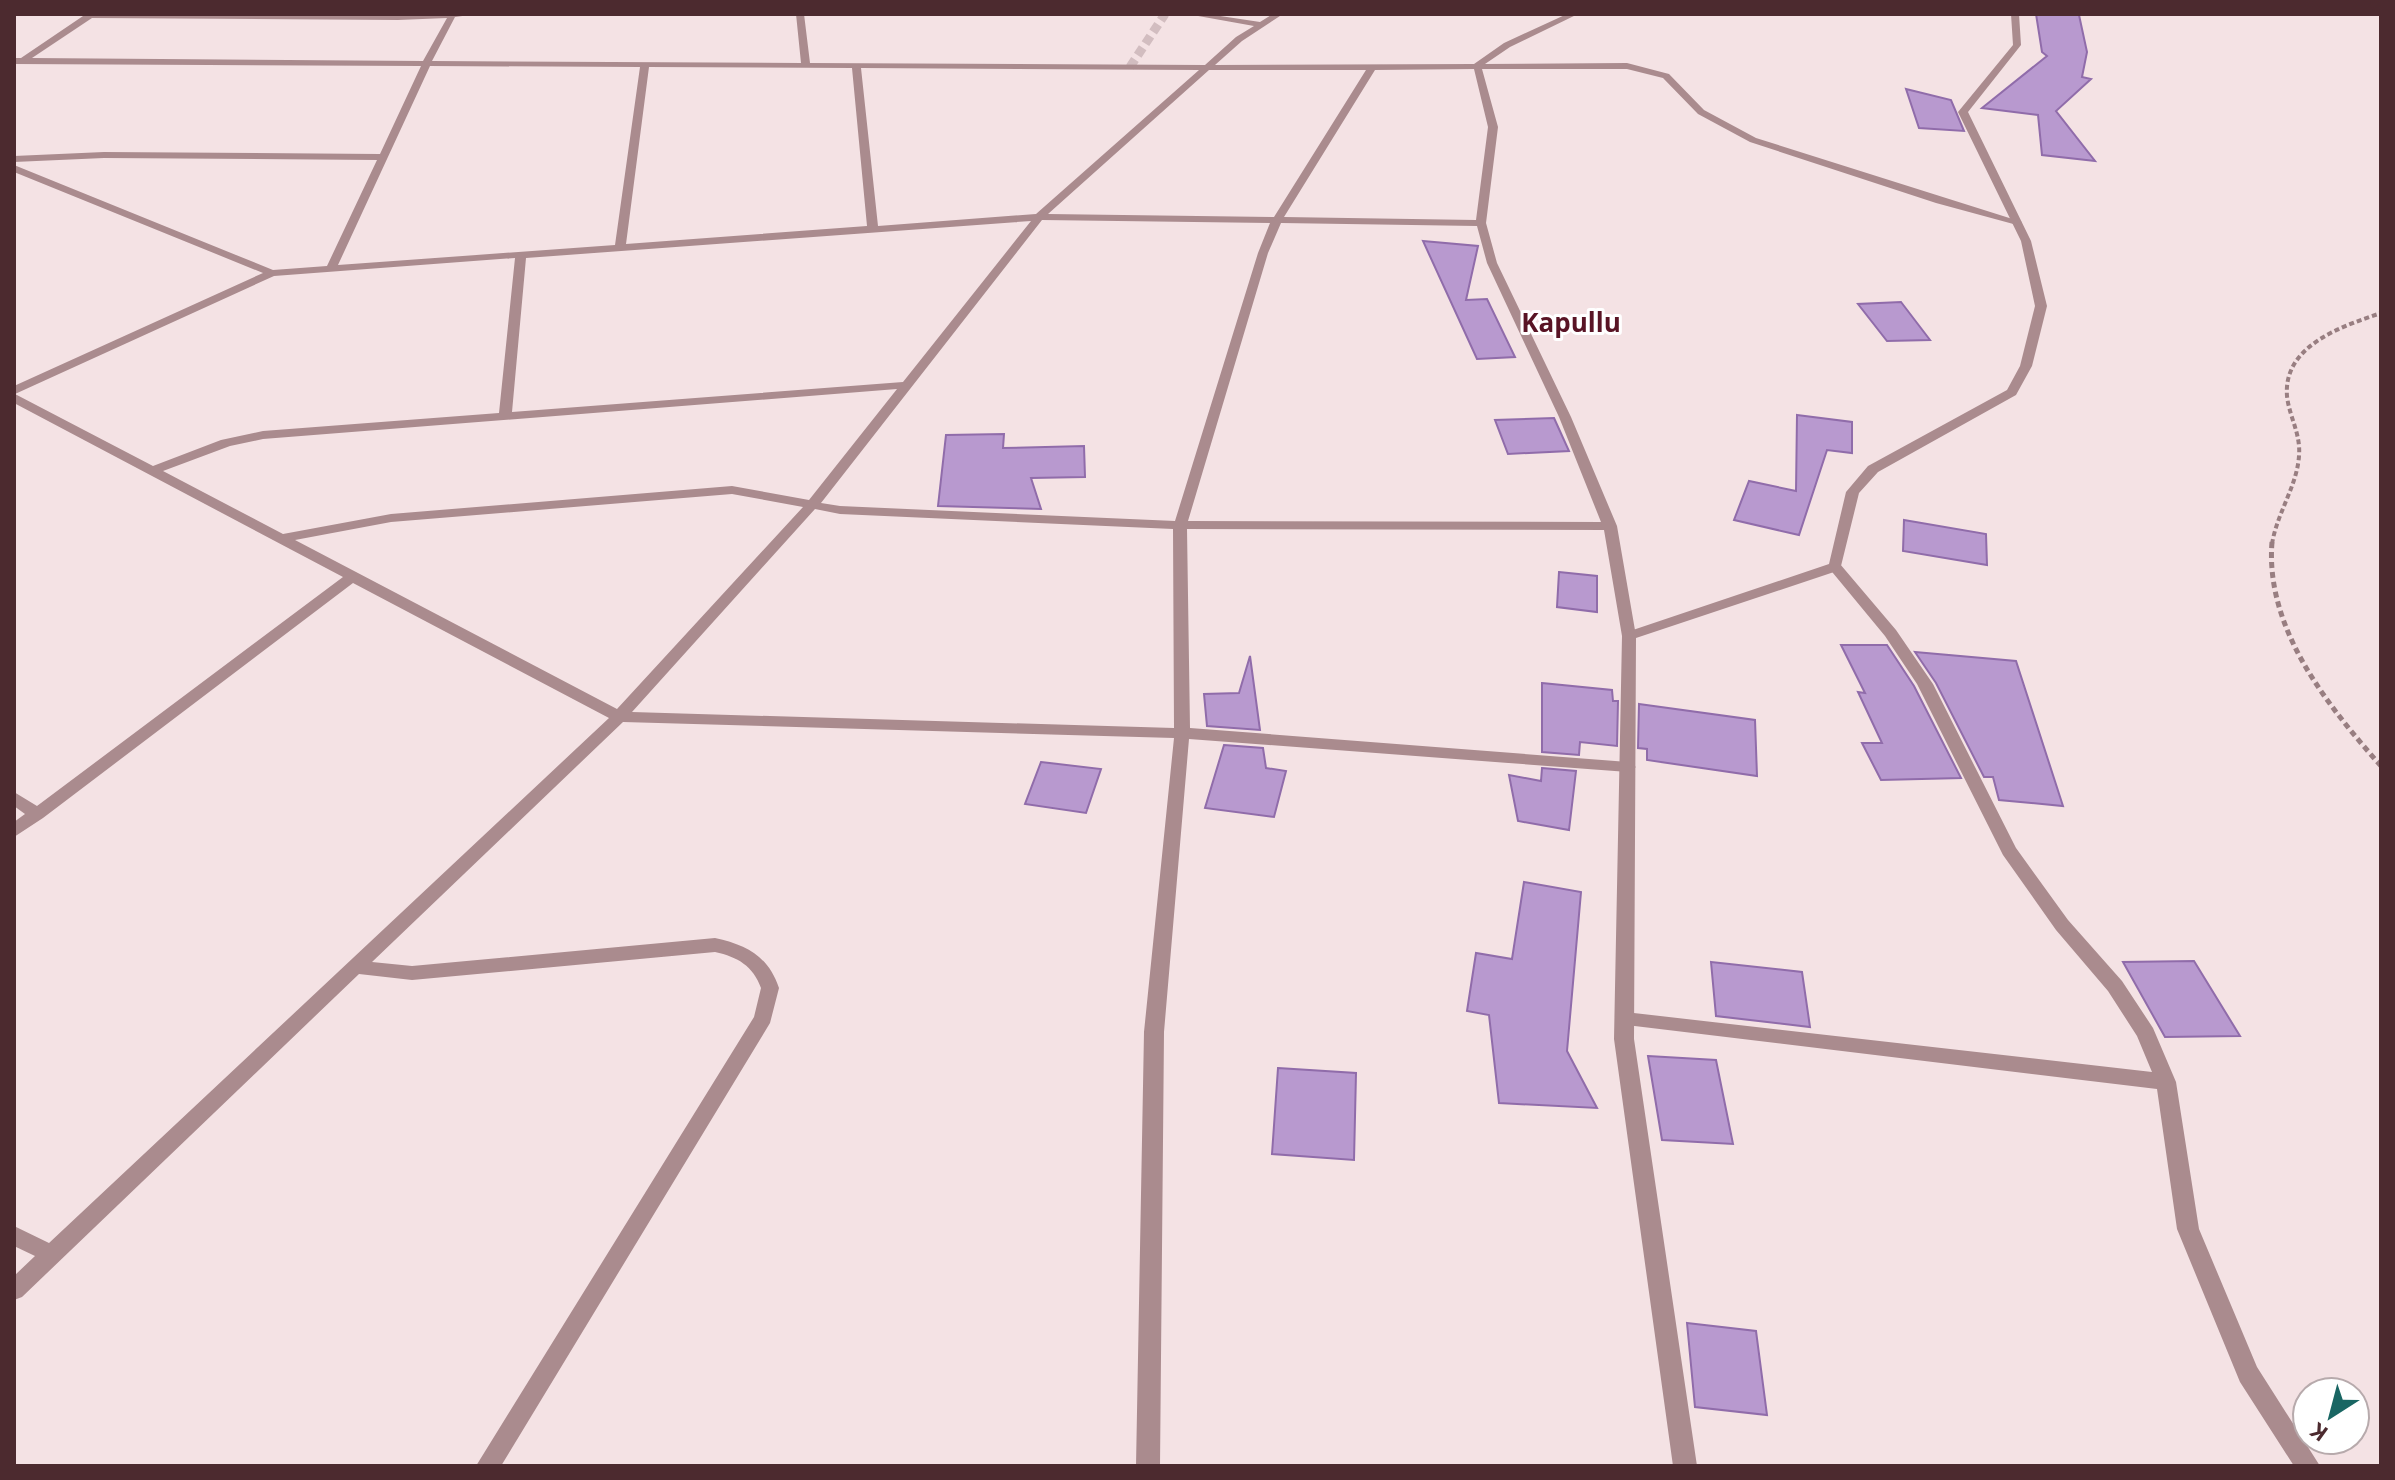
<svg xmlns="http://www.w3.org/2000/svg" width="2395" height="1480" viewBox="0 0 2395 1480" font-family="'Open Sans',sans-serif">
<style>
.building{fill:#b899cf;stroke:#906caa;stroke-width:2}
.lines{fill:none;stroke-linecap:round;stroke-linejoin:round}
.minor-tunnel{stroke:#d2bdc0;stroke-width:9;stroke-dasharray:9 5;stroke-linecap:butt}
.path-far1{stroke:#987e81;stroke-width:4;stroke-dasharray:5 3;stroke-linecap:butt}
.path{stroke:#987e81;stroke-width:5;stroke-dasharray:6 4;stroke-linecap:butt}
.minor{fill:#aa8b8e;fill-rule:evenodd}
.tertiary{fill:#aa8b8e;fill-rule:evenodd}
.labels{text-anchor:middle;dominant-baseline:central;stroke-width:6;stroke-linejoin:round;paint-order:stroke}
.far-district-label{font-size:26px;font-weight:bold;fill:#591425;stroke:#fff}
</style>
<rect width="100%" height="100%" fill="#f4e2e4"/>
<!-- building -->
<path class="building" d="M2036,14l43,1 8,37 -5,25 9,2 -35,32 39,50 -53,-6 -4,-40 -56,-7 65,-52 -5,-4z
M1906,89l45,11 13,31 -45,-3z
M1423,241l55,5 -12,54 21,-1 28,58 -38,2z
M1901,302l29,38 -43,1 -29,-37z
M1797,415l55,7v31l-25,-3 -28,85 -65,-15 15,-39 47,10z
M1554,418l15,33 -61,3 -13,-34z
M1004,434l-1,14 81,-2 1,31 -54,1 10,31 -103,-3 8,-71z
M1904,520l82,14 1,31 -84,-14z
M1559,572l38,4v36l-40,-5z
M1841,645h46l27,41 47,92 -80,2 -19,-37h20l-24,-51 7,1z
M1915,652l101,9 47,145 -64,-6 -6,-23h-9l-48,-94z
M1250,656l10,74 -53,-4 -3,-32 35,-1z
M1542,683l70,7 1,11h5l-1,45 -37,-4 -1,13 -37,-3z
M1639,704l116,16 2,56 -110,-16v-11l-9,-1z
M1224,745l39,3 3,20 20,3 -12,46 -69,-9z
M1041,762l60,7 -15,44 -61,-9z
M1542,768l34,3 -7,59 -51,-9 -9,-46 32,6z
M1524,882l57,10 -14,159 30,57 -98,-5 -10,-88 -22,-4 9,-58 36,6z
M2194,961l46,75 -75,1 -42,-75z
M1711,962l91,10 8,55 -94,-11z
M1648,1056l68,4 17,84 -71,-4z
M1278,1068l78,5 -2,87 -82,-6z
M1687,1323l69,8 11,84 -72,-8z"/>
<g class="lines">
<!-- minor-tunnel -->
<path class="minor-tunnel" d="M1130,67l35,-53"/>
<!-- path-far1 -->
<path class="path-far1" d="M2272,544c5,-31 25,-58 27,-88 2,-22 -10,-40 -12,-60 -4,-51 56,-70 94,-83"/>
<!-- path -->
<path class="path" d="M2272,542c-7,86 55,163 109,224"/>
<!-- minor -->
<path class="minor" d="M86,14h391l-22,3 -23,44 369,2 -5,-49h8l6,49 395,2 31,-28 18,-11 -67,-12h20l53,8 13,-8h10l-41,27 -27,24 259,-1 30,-21 63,-29h11l-68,33 -25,17 142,-1 42,11 35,36 52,28 266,84 -5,3 -81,-22 -186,-61 -52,-28 -35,-36 -36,-9h-145l16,58 -12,96 11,40 74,154 46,109 19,110 -7,5 -7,-5 -18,-106 -417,-1 3,199 438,34 8,5 -8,5 -439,-33 -25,293 -4,434h-24l8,-434 30,-294 -551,-16 -251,240 40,4 303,-28c32,7 53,18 64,50l-9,35 -269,443h-25l278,-449 7,-29c-8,-22 -23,-31 -46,-36l-303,28 -53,-6 -337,323 -8,3v-24l21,-20 -21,-10v-20l35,17 560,-525 -256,-135 -310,235 -29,19v-15l11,-8 -11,-8v-14l23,14 306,-229 -329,-174v-17l249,-113 -249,-101v-7l259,105 54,-4 50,-106 -273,-2 -90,4v-6l90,-4 276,2 41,-88 -407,-2v-6h7zM92,18l306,2 49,-2 -24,43 -391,-3zM430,66l210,1 -25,178 -277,20zM649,67l203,1 15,158 -241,18zM861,68l338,2 -163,144 -158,12zM1474,69l14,58 -12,93 -192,-3 91,-147zM1209,70h157l-92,147 -226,-3zM1042,220l228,3 -12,30 -83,268 -335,-15 -19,-3zM1031,221l-128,161 -391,30 14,-154zM1281,223l196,3 10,37 72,154 42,105 -413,-1 80,-268zM515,258l-16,155 -236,18 -42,9 -68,26 -138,-72 259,-118zM897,389l-88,111 -77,-14 -341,28 -108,20 -120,-63 67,-25 33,-7zM732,494l71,13 -186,202 -322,-169 96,-18zM815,509l25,5 333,15 1,199 -542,-16z
M1835,563l5,1 56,66 37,54 83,164 52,72 54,61 31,47 23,54 23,147 58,138 63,99h-26l-54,-84 -63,-153 -20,-140 -539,-65 -3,-5 3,-5 7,-2 527,60 -15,-36 -29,-45 -52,-61 -53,-75 -86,-171 -32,-48 -57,-69z"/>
<!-- tertiary -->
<path class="tertiary" d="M2011,14h8l2,31 -53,67 63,129 16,65 -15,60 -16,29 -138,77 -19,21 -19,77 -204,68 -2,401 63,427h-24l-59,-427 8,-403 2,-3 205,-69 17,-72 22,-26 139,-76 13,-24 15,-60 -14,-65 -63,-129 55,-67z"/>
</g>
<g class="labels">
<!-- far-district labels -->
<g class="far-district-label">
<text x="1571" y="322">Kapullu</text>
</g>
</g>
<!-- border -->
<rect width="2395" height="1480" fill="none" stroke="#4c2a2f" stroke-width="32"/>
<!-- north arrow -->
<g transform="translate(2331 1416) rotate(216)"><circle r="38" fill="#ffffff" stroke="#b7aaac" stroke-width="2"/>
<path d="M0-6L14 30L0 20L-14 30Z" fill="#196663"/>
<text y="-12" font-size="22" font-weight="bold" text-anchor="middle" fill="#4c2a2f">K</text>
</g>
</svg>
